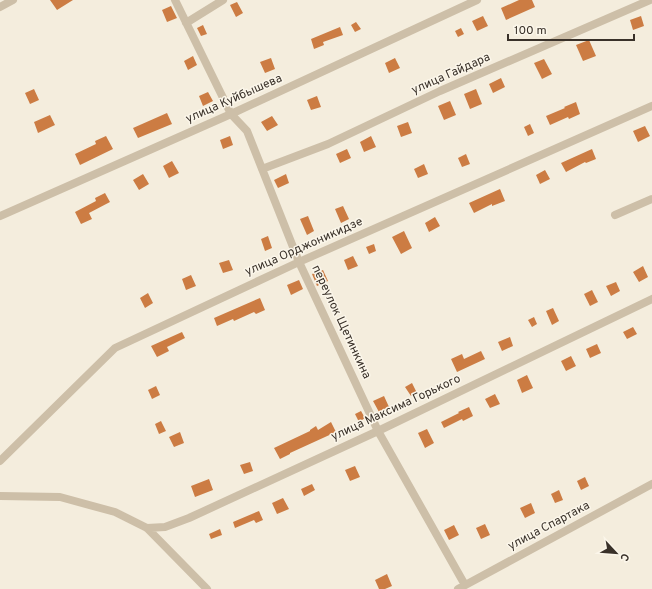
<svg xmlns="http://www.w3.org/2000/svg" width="652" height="589" viewBox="0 0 652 589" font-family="Overpass,sans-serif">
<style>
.building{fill:#cc7c43}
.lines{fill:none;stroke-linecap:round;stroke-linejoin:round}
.minor{stroke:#cdbfa8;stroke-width:8}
.labels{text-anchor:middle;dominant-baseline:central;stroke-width:3;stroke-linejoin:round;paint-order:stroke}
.street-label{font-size:12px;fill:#393129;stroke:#fbf6ea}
</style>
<rect width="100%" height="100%" fill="#f4eddd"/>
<!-- building -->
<path class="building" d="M50,0h23l-16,10z
M519,0h13l3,7 -29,13 -5,-12z
M237,2l6,11 -7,4 -6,-12z
M171,6l6,12 -10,4 -5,-12z
M483,16l5,10 -11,5 -5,-10z
M641,16l3,10 -11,4 -3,-10z
M356,22l5,7 -6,3 -4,-7z
M203,25l4,9 -6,2 -4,-8z
M340,27l3,8 -20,7 1,3 -10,4 -3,-10z
M461,28l3,6 -6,3 -3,-6z
M589,40l7,16 -13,5 -7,-16z
M193,56l4,9 -9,5 -4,-9z
M271,58l4,11 -10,4 -5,-11z
M395,58l5,10 -11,5 -4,-10z
M544,59l8,15 -10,5 -8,-16z
M501,78l4,9 -12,6 -4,-9z
M34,89l5,11 -9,4 -5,-11z
M476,89l6,15 -12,5 -6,-15z
M208,92l5,9 -10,5 -4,-10z
M317,96l4,11 -10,3 -4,-10z
M450,101l6,14 -12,5 -6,-14z
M576,102l4,12 -11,5 -1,-2 -18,8 -4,-9 19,-8 -1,-1z
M167,113l5,11 -34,14 -5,-10z
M50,115l5,10 -17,8 -4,-11z
M272,116l6,9 -11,6 -6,-9z
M408,122l4,11 -11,4 -4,-11z
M530,124l4,9 -6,3 -4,-9z
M645,126l5,10 -12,6 -5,-11z
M106,136l7,13 -33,16 -5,-11 21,-10 -1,-3z
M230,136l3,9 -10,4 -3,-9z
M371,136l5,11 -12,5 -4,-10z
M347,149l4,9 -11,5 -4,-9z
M592,149l4,10 -10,4 -1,-1 -19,10 -5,-9z
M466,154l4,10 -8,3 -4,-9z
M172,161l7,12 -10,5 -6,-12z
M424,164l4,10 -10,4 -4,-9z
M545,170l5,9 -10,5 -4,-9z
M143,174l6,10 -10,6 -6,-10z
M286,174l3,9 -11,5 -4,-8z
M500,189l5,12 -13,5v-2l-18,9 -5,-10z
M105,193l5,9 -21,11 3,6 -11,5 -6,-12 21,-11 -1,-3z
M343,206l6,13 -8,4 -6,-14z
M308,216l6,15 -7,4 -7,-16z
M435,217l5,9 -11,6 -4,-9z
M404,231l8,17 -11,6 -9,-17z
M268,236l4,12 -7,3 -4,-12z
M374,244l2,7 -7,3 -3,-7z
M353,256l5,10 -10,4 -4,-10z
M229,260l4,10 -10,3 -4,-10z
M643,266l5,11 -9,5 -6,-10z
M323,270l5,11 -11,5 -5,-12z
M191,275l5,11 -10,4 -4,-11z
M299,280l4,9 -12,6 -4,-10z
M616,282l4,9 -9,5 -5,-10z
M592,290l6,12 -8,4 -6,-12z
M148,293l5,10 -8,5 -5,-10z
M260,298l5,12 -9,4 -2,-2 -20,9 -1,-2 -16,7 -3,-8z
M553,308l6,13 -7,4 -6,-14z
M534,317l3,7 -5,3 -4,-7z
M633,327l4,7 -10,5 -4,-7z
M182,332l3,6 -18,9 2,4 -12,6 -6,-11z
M510,337l3,9 -11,5 -4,-9z
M597,344l4,9 -11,5 -4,-9z
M481,351l4,8 -28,13 -6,-13 11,-5 2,5z
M571,356l5,10 -10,5 -5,-10z
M527,375l6,13 -11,5 -5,-13z
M412,383l5,10 -6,3 -6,-9z
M156,386l4,9 -8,4 -4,-9z
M495,394l5,10 -10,4 -5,-9z
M384,396l5,11 -10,5 -6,-11z
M469,407l4,9 -10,5 -1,-2 -18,9 -3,-6 18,-9 -1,-1z
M361,411l4,7 -6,4 -4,-8z
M161,421l5,10 -7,3 -4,-10z
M331,422l5,10 -46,21v1l-10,5 -6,-11 36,-17v-1l6,-4 2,4z
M427,429l7,14 -9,5 -7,-15z
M180,432l4,11 -10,4 -5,-10z
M250,462l3,9 -9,3 -4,-9z
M355,466l5,11 -10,4 -5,-11z
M585,477l4,9 -8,4 -4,-9z
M209,479l4,11 -18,7 -4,-11z
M312,484l3,6 -11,6 -3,-7z
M559,490l4,10 -8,3 -4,-9z
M283,498l6,11 -12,5 -5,-11z
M531,503l4,10 -10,5 -5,-10z
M259,511l4,9 -7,3 -2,-3 -19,8 -2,-6z
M485,524l5,11 -9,4 -5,-11z
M454,525l5,10 -10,5 -5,-10z
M220,529l2,6 -11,4 -2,-5z
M387,574l5,12 -7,3h-6l-4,-9z"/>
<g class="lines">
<!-- minor -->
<path class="minor" d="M175,0l56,114 16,17 52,131 79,169 87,154
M0,7l13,-7
M186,23l37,-23
M262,169l66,-25 112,-53 210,-91
M615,215l37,-16
M0,216l231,-102 246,-114
M0,461l115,-113 184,-86 353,-156
M0,496l60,1 55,15 32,16 60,61
M147,528l18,-1 24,-9 189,-87 274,-132
M458,589l194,-105"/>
</g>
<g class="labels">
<!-- street labels -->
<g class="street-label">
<text transform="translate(451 74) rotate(-24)">улица Гайдара</text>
<text transform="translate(234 99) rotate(-24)">улица Куйбышева</text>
<text transform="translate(304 247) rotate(-24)">улица Орджоникидзе</text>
<text transform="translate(341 322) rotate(65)">переулок Щетинкина</text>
<text transform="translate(396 408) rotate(-25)">улица Максима Горького</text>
<text transform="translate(549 526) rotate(-28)">улица Спартака</text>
</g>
</g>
<!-- north arrow -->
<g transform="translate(616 553) rotate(116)" stroke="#fbf6ea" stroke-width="3" paint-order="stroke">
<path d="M0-3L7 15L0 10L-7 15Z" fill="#393129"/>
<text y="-6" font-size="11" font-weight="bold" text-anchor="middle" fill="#393129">С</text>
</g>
<!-- scale -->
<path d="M508 34v6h126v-6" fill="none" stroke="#393129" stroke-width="2"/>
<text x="514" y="34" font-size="12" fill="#393129" stroke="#fbf6ea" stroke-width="3" paint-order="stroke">100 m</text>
</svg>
